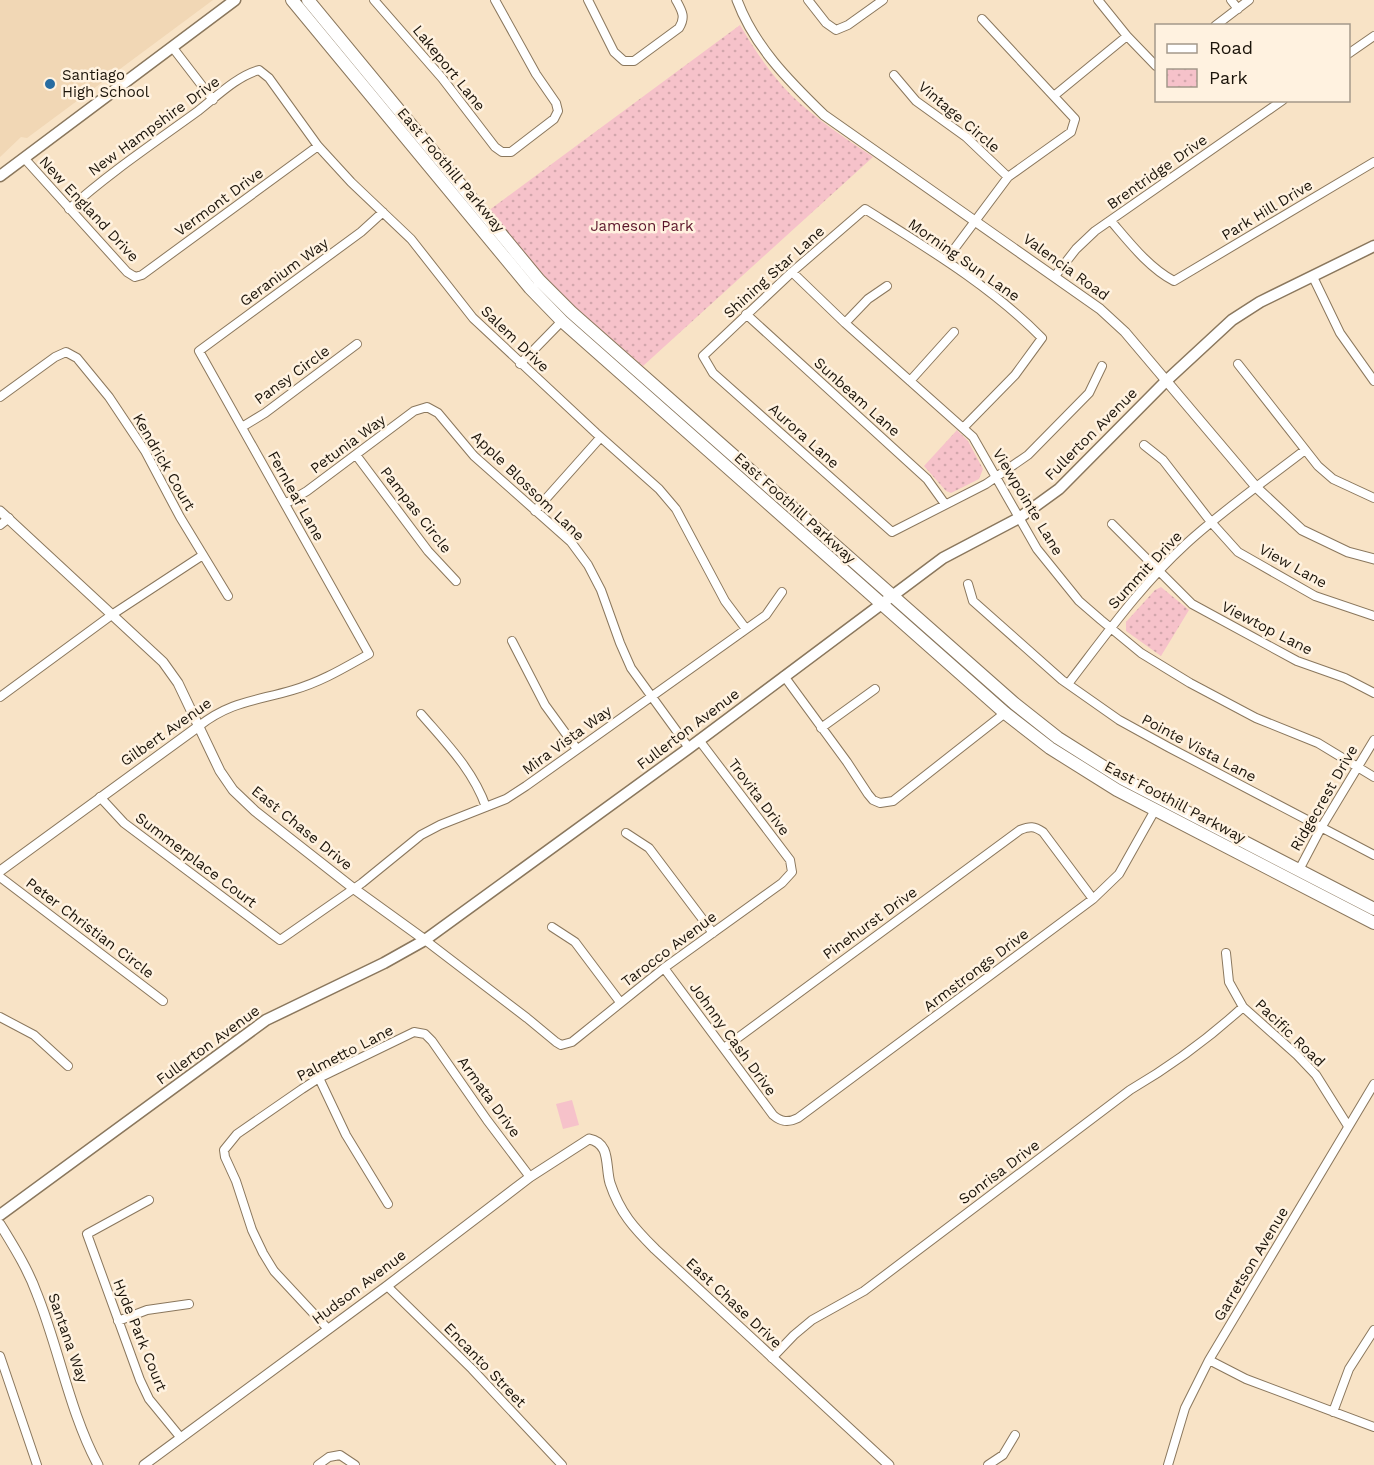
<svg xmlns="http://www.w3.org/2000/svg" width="1374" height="1465" viewBox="0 0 1374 1465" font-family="'Work Sans',sans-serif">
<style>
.built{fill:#f1d7b5}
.park{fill:url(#park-dots)}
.garden{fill:#f6c2ca}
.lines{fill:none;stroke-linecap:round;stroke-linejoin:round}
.minor-casing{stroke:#8a775d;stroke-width:10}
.tertiary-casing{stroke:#8a775d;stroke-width:11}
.secondary-casing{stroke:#8a775d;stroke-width:13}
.primary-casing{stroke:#8a775d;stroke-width:14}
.minor{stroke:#fff;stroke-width:8}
.tertiary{stroke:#fff;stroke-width:9}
.secondary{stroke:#fff;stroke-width:10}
.primary{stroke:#fff;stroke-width:12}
.poi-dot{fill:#286ca1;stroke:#fff2e0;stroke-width:2}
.labels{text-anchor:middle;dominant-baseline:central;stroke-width:5;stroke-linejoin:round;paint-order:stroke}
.street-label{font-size:15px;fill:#1b140a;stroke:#fff2e0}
.poi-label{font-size:15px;fill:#1b140a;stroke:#fff2e0;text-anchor:start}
.park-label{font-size:15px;fill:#5b1429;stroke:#fff2e0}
</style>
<defs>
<pattern id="park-dots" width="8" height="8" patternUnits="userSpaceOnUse" patternTransform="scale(1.5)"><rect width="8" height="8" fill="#f6c2ca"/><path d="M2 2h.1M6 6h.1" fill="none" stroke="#d2a6ac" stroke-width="1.8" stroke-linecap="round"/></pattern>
</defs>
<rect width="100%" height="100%" fill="#f8e3c6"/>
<!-- built -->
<path class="built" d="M0,0h213l-186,138 -6,-1 -21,20z"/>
<!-- park -->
<path class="park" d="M740,25c14,24 31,50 52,71 24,23 53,42 81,61l-230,209 -83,-72 -72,-83z
M957,430l11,11 15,28 -4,10 -28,14 -5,-2 -22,-25z
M1161,587l28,23 -28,46 -35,-25v-9l29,-32z"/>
<!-- garden -->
<path class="garden" d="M572,1100l7,25 -16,4 -7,-25z"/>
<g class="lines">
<!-- minor casing -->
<g class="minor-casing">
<path id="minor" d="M374,0l68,78 53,69 7,5h9l43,-33 4,-8 -2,-8 -20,-29 -41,-74
M588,0l26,52 10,9h10l45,-33c7,-11 3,-17 -3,-28
M808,0l18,23 10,7 12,-5 35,-25
M1098,0l29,36 29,30
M1231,0l7,9
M1215,26l34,-26
M173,48l40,52
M1348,54l26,-18
M894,75l22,26 50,36 42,40
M1055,95l72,-59
M24,158l103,114 8,5 7,-2 176,-129
M69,209c40,-36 85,-66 129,-98 18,-14 39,-35 61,-41l10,8 49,68 33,36 60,57 62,79 123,115 63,56 17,20 49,92 21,28
M1111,221c18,21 38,47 63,60l200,-119
M946,260l62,-83 63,-45 4,-13 -93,-100
M792,272l53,51 128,114 64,112 42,52 22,19 40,33 49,30 66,35 62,25 56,34
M1055,276l21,-27 19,-18 188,-131
M1313,277l27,56 34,48
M746,314l181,165 18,25
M845,323l23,-24 19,-13
M520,364l42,-43
M1238,364l80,102 15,13 41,19
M910,381l44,-49
M0,397l55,-40 11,-5 11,6 32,39 36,54 35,66 48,79
M242,427l23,-14 92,-69
M964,427l51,-52 27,-37c-51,-52 -115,-90 -177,-129l-73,63 -89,84 10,17 179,159 94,-48 42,-29 61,-62 13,-27
M1144,445l19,15 48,62 27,30 77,44 59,20
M356,455l72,96 28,30
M285,504l22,-13 107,-80 13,-4 11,6 36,43 97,86 17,23 13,25 19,53 11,25 58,80
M535,511l65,-73
M1112,524l80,80 105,57 48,17 29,15
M0,525l9,-7
M968,584l5,17 89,79 57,40 49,27 206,108
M512,641l33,64 32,44
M784,676l63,86 21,32 5,6 7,3 13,-2 112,-88
M1068,684c37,-48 73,-99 118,-140 37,-34 79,-63 119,-94
M0,697l113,-83 90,-59
M421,714c25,29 52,56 65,93
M199,726c32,-25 57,-25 94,-36 28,-8 51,-22 76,-36l-170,-303 162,-119 22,-20
M821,728l54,-39
M100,797l24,26 156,117 82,-57 59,-48 19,-10 66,-26 20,-13 240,-171 16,-23
M626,833l23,15 64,85
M1299,870l22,-42 53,-88
M0,877l163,124
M552,927l23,15 45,60
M425,940l102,78 29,24 5,3 11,-3 92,-74 118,-85 10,-11 -2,-12 -91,-120
M1226,953l3,29 14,25 54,48 19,20 32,51
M664,968l109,147c8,7 15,8 25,3l295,-219 26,-25 36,-64
M0,1017l34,18 34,31
M724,1048l296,-218c10,-4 14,-4 23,2l50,67
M319,1078l27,57 42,69
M149,1200l-62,34 53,146 9,19 32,39
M387,1286l85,83 90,96
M118,1321l29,-11 42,-6
M328,1329l-54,-58 -11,-18 -11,-23 -16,-49 -11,-24 -1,-7 13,-16 65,-45 17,-11 95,-46 11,2 7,7 55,79 43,57
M0,1356l37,109
M772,1358l22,-23 18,-15 52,-29 266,-201c41,-24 78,-51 113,-83
M1209,1360l37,19 128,48
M1333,1412l16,-43 25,-39
M318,1465l11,-8 11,-2 15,10
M988,1465l15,-10 12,-20
M1168,1465l17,-57 24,-48 165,-276"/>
</g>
<!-- tertiary casing -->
<g class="tertiary-casing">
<path id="tertiary" d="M737,0c17,46 52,81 87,115l276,194 25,23 132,156 45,42 46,22 26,7
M0,511l163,151 15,21 42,88 13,19 22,21 98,77 72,52
M0,871l199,-145
M0,1224c14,23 28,45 37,70 22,55 33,119 61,171
M144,1465l243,-179 143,-109 59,-38c6,1 12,5 15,11 4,9 3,23 6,33 10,30 24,45 45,66l234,216"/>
</g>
<!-- secondary casing -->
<g class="secondary-casing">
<path id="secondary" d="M0,176l235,-176
M0,1215l266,-195 118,-57 41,-23 264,-192 254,-190 76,-40 40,-29 107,-108 66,-61 28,-18 114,-56"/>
</g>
<!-- primary casing -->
<g class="primary-casing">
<path id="primary" d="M292,0l238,288 32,33 443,392 45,35 67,42 257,133
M308,0l231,280 32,32 444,392 43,34 65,41 251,130"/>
</g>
<!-- minor -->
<use href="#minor" class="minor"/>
<!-- tertiary -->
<use href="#tertiary" class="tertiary"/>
<!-- secondary -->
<use href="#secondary" class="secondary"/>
<!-- primary -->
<use href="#primary" class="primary"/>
</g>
<!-- markers -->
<circle class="poi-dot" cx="50" cy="84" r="6"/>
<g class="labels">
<!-- street labels -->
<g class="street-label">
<text transform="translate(449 68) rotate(51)">Lakeport Lane</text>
<text transform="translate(959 117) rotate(40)">Vintage Circle</text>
<text transform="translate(154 126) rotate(-36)">New Hampshire Drive</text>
<text transform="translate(451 170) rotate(50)">East Foothill Parkway</text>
<text transform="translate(1157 172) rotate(-35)">Brentridge Drive</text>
<text transform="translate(219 202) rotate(-36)">Vermont Drive</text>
<text transform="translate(89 209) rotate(47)">New England Drive</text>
<text transform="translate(1267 210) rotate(-31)">Park Hill Drive</text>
<text transform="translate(964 260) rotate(35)">Morning Sun Lane</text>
<text transform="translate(1066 267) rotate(36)">Valencia Road</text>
<text transform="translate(284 272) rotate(-36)">Geranium Way</text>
<text transform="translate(774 272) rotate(-42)">Shining Star Lane</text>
<text transform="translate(515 339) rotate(44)">Salem Drive</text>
<text transform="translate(292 375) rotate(-36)">Pansy Circle</text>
<text transform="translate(857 397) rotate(42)">Sunbeam Lane</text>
<text transform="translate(1091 434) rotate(-45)">Fullerton Avenue</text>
<text transform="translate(804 436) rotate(42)">Aurora Lane</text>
<text transform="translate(348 444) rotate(-36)">Petunia Way</text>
<text transform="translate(164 462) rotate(60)">Kendrick Court</text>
<text transform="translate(528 486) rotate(44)">Apple Blossom Lane</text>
<text transform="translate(296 496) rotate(61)">Fernleaf Lane</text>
<text transform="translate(1028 502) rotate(59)">Viewpointe Lane</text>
<text transform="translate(795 508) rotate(42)">East Foothill Parkway</text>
<text transform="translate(416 510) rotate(52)">Pampas Circle</text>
<text transform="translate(1293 566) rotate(29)">View Lane</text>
<text transform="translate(1145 570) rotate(-47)">Summit Drive</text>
<text transform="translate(1267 628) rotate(27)">Viewtop Lane</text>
<text transform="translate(688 729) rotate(-37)">Fullerton Avenue</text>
<text transform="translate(166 732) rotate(-35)">Gilbert Avenue</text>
<text transform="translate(567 740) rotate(-36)">Mira Vista Way</text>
<text transform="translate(1199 748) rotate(28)">Pointe Vista Lane</text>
<text transform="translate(759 797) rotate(53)">Trovita Drive</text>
<text transform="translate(1324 798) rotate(-60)">Ridgecrest Drive</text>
<text transform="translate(1175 802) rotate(28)">East Foothill Parkway</text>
<text transform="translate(302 828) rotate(39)">East Chase Drive</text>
<text transform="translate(196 860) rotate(37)">Summerplace Court</text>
<text transform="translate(870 923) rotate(-36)">Pinehurst Drive</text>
<text transform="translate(90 928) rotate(37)">Peter Christian Circle</text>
<text transform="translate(669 949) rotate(-37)">Tarocco Avenue</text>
<text transform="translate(976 970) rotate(-37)">Armstrongs Drive</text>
<text transform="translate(1290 1033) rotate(44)">Pacific Road</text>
<text transform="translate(733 1039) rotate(54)">Johnny Cash Drive</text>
<text transform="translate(208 1045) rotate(-36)">Fullerton Avenue</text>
<text transform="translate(345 1053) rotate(-27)">Palmetto Lane</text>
<text transform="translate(489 1097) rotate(54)">Armata Drive</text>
<text transform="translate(999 1172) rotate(-37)">Sonrisa Drive</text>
<text transform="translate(1251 1264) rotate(-59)">Garretson Avenue</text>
<text transform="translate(359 1287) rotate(-37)">Hudson Avenue</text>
<text transform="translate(734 1303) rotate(43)">East Chase Drive</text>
<text transform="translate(140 1335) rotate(68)">Hyde Park Court</text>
<text transform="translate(68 1338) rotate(71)">Santana Way</text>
<text transform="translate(485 1365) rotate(46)">Encanto Street</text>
</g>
<!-- poi labels -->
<g class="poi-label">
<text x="62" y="75">Santiago<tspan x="62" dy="17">High School</tspan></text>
</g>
<!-- park labels -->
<g class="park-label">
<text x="642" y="226">Jameson Park</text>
</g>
</g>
<!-- legend -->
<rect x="1155" y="24" width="195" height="78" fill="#fff2e0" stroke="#a4998a" stroke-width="1.5"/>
<rect x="1167" y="44" width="30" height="9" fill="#ffffff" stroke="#a4998a" stroke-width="1.5"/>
<text x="1209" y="54" font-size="18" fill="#1b140a">Road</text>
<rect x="1167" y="69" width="30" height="18" fill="url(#park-dots)" stroke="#a4998a" stroke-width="1.5"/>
<text x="1209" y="84" font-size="18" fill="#1b140a">Park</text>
</svg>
